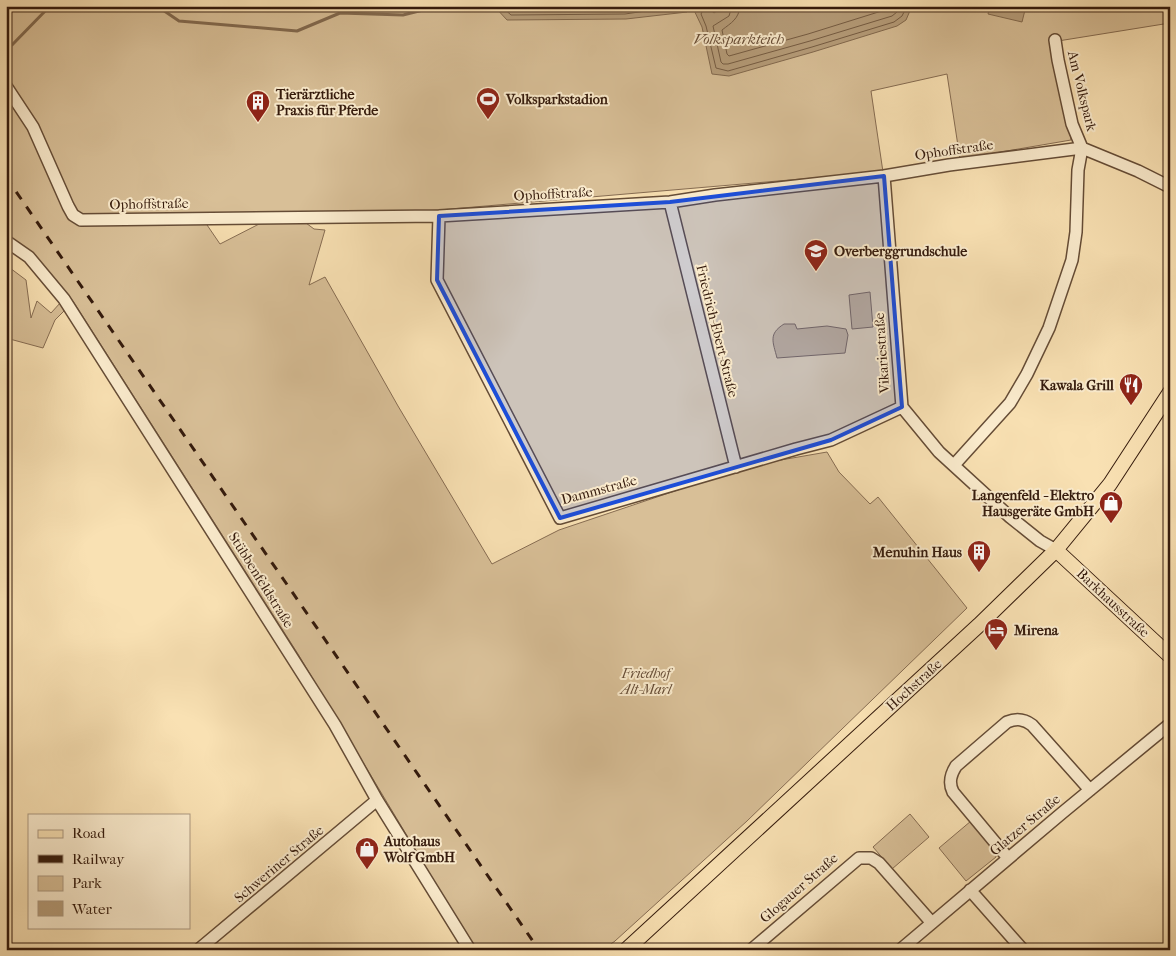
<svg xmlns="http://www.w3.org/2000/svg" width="1176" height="956" viewBox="0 0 1176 956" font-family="'IM FELL French Canon',serif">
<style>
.green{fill:#d8bf97;stroke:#866c52}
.water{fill:#b69d7a;stroke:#82694e}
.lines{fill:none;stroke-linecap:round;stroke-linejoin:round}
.shore{stroke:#755c43;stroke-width:1}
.stream{stroke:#82694e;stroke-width:3}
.minor-casing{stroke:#654c36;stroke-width:14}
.major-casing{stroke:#341a0c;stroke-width:16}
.minor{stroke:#fbecce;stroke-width:11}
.major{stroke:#f9e1b3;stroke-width:14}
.rail{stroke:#341a0c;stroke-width:3;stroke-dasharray:9 9;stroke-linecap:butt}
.marked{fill:#1d4ed8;fill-opacity:0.2;stroke:#1d4ed8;stroke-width:4;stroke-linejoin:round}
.labels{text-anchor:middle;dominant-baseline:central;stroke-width:4;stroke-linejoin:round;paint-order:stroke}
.street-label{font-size:14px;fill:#341a0c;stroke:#fbecce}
.poi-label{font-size:14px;font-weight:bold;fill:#341a0c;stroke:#fbecce;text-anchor:start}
.park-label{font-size:14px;font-style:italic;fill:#654c36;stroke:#fbecce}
.water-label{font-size:15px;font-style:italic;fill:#684e38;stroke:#fbecce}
</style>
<rect width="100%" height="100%" fill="#f9e1b3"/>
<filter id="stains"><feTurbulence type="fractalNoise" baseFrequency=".004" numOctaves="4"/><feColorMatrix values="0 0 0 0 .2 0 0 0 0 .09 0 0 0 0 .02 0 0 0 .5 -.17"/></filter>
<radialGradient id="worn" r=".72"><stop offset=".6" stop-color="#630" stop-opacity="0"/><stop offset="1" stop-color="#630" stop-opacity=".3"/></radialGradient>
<!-- green -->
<path class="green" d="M6,6h1164v17l-112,18 13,99 -111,19 -13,-85 -76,17 12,81 -444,38 -234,12 15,22 43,-22 43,1 8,6 11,1 -16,55 16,-8 73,129 94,158 67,-34 193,-65 75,-13 12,20 31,32 8,-7 89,111 -220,213 -132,120 -12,9h-126l-35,-56 -144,-240 -225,-353c-20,-26 -41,-47 -67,-67z
M6,265l20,15 5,38 6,-17 14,12 10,-11 5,7 -11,11 -12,28 -37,-10z
M870,292l3,35 -21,2 -3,-34z
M784,324h11l2,5 30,-3 19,3 2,6 -3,18 -68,5c-4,-16 -9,-24 7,-34z
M910,814l19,23 -37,32 -19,-22z
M971,821l25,31v5l-30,24 -27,-33z"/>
<!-- water -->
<path class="water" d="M494,6h193v6l-61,7 -119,1z
M692,6h14l8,7 10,-7 28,2 2,-2h158l-6,14 -9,6 -84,26 -84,24 -17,-2 -10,-47z
M990,6h36l-4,16 -34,-8z"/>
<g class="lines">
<!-- shore -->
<path class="shore" d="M501,6l10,9 114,-1 34,-5h21l2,-3
M510,6l3,3 112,-1 12,-2
M697,6l2,5 3,1 -1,2 5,12 10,42 12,3 84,-24 82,-25 8,-6 5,-10
M732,6l-3,10 -16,10 8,36 2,2h5l82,-23 82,-25 5,-4 3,-6
M740,6c-1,13 -9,17 -18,24l5,24 2,2 79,-22 80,-25 3,-3"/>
<!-- stream -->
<path class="stream" d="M157,6l22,15 118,10 43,-18 63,2 24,-6 3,-3
M687,7h5
M6,48l6,-3 38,-39"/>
<!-- minor casing -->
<g class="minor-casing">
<path id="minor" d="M6,86l27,41 35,79 5,9 8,5 358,-4 231,-14 45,-7 169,-19 65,-11 133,-17 56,23 32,16
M884,176l18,231 37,45 71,65 30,24 16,9
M670,202l66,265
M439,216l-2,64 123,238 236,-69 35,-9 71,-33
M6,241l23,16 35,42 271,426 42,75 93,150
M954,465l56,-62 17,-29 22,-46 23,-68 4,-28 2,-62 4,-22 -10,-24 -14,-64 -3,-20
M1008,858l-55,-66c-5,-10 -2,-18 3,-26l51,-44c10,-4 17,-3 25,3l58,65
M970,890l53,60
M198,950l179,-150
M751,950l108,-92h12l8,5 53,60
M900,950l162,-137 108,-89"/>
</g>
<!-- major casing -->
<g class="major-casing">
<path id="major" d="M1056,550l114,106
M626,950l353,-325 77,-75 54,-66 60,-92"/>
</g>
<!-- minor -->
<use href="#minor" class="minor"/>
<!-- major -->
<use href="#major" class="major"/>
<!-- rail -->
<path class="rail" d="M6,177l533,773"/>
</g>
<!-- marked area -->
<path class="marked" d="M884,176l18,231 -71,33 -271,78 -123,-238 2,-64 231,-14z"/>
<!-- icons -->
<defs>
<g id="stadium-pin" transform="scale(1.25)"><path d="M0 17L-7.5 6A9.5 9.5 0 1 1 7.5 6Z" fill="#8f2418" stroke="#fbecce"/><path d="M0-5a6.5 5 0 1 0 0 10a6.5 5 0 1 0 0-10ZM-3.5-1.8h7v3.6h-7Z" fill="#fff"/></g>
<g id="building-pin" transform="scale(1.25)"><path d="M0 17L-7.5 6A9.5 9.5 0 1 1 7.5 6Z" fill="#8f2418" stroke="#fbecce"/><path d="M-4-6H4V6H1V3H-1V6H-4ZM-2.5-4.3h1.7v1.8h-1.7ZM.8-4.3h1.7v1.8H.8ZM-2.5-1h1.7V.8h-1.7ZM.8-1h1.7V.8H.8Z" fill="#fff"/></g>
<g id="school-pin" transform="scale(1.25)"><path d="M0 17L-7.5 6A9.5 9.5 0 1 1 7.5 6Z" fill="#8f2418" stroke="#fbecce"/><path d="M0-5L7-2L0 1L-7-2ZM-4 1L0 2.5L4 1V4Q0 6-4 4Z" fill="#fff"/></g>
<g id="restaurant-pin" transform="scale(1.25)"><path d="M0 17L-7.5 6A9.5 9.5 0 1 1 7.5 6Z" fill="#8f2418" stroke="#fbecce"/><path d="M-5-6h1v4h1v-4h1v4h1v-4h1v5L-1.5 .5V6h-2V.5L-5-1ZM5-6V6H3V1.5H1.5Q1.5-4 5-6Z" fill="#fff"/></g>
<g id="shop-pin" transform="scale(1.25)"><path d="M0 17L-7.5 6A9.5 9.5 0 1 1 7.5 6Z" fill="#8f2418" stroke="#fbecce"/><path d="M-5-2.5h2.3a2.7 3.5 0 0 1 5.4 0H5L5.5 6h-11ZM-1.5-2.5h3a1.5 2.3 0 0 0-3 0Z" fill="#fff"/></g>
<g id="hotel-pin" transform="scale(1.25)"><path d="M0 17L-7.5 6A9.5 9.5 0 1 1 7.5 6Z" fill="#8f2418" stroke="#fbecce"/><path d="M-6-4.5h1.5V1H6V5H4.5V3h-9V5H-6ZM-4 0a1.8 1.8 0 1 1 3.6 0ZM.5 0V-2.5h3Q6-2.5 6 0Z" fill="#fff"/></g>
</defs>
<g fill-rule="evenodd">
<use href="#stadium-pin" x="488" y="99"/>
<use href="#building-pin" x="258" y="102"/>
<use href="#school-pin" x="816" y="251"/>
<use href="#restaurant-pin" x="1131" y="385"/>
<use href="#shop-pin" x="1111" y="503"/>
<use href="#building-pin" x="979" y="552"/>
<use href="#hotel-pin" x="996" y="630"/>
<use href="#shop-pin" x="367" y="849"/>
</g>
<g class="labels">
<!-- street labels -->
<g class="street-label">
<text transform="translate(1082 91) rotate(76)">Am Volkspark</text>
<text transform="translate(954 150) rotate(-8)">Ophoffstraße</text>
<text transform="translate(553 194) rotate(-3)">Ophoffstraße</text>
<text transform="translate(149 204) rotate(-1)">Ophoffstraße</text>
<text transform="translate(717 331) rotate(76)">Friedrich-Ebert-Straße</text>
<text transform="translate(882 353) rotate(-94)">Vikariestraße</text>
<text transform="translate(599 490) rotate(-15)">Dammstraße</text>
<text transform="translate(261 580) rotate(58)">Stübbenfeldstraße</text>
<text transform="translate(1113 603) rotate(43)">Barkhausstraße</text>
<text transform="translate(914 685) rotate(-42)">Hochstraße</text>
<text transform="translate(1025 825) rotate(-40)">Glatzer Straße</text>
<text transform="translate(279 864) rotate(-40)">Schweriner Straße</text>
<text transform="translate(799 888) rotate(-41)">Glogauer Straße</text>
</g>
<!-- poi labels -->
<g class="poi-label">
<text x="276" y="94">Tierärztliche<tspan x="276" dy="16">Praxis für Pferde</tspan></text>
<text x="506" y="99">Volksparkstadion</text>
<text x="834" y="251">Overberggrundschule</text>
<text x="1114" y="385" text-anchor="end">Kawala Grill</text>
<text x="1094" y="495" text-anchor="end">Langenfeld - Elektro<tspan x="1094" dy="16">Hausgeräte GmbH</tspan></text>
<text x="962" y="552" text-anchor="end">Menuhin Haus</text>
<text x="1014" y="630">Mirena</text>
<text x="384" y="841">Autohaus<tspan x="384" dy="16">Wolf GmbH</tspan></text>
</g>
<!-- park labels -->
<g class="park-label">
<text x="646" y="673">Friedhof<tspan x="646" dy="16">Alt-Marl</tspan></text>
</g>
<!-- water labels -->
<g class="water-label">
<text x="739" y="39">Volksparkteich</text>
</g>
</g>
<!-- margin -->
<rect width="1176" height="956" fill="none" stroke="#f9e1b3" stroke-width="25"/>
<rect x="8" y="8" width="1161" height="941" fill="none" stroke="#341a0c" stroke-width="2.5"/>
<rect x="12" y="12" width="1151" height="931" fill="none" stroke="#341a0c"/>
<!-- legend -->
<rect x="28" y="814" width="162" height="115" fill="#fbecce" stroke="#ab9880"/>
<rect x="38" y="830" width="25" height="8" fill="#f9e1b3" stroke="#ab9880"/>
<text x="72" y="838" font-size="15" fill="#341a0c">Road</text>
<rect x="38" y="855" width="25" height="8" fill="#341a0c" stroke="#ab9880"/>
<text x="72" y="864" font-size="15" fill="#341a0c">Railway</text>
<rect x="38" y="876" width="25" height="15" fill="#d8bf97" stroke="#ab9880"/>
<text x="72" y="888" font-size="15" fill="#341a0c">Park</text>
<rect x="38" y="901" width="25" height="15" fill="#b69d7a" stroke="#ab9880"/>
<text x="72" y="914" font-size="15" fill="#341a0c">Water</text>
<rect width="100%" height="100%" filter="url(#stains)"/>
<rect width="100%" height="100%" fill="url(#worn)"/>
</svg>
